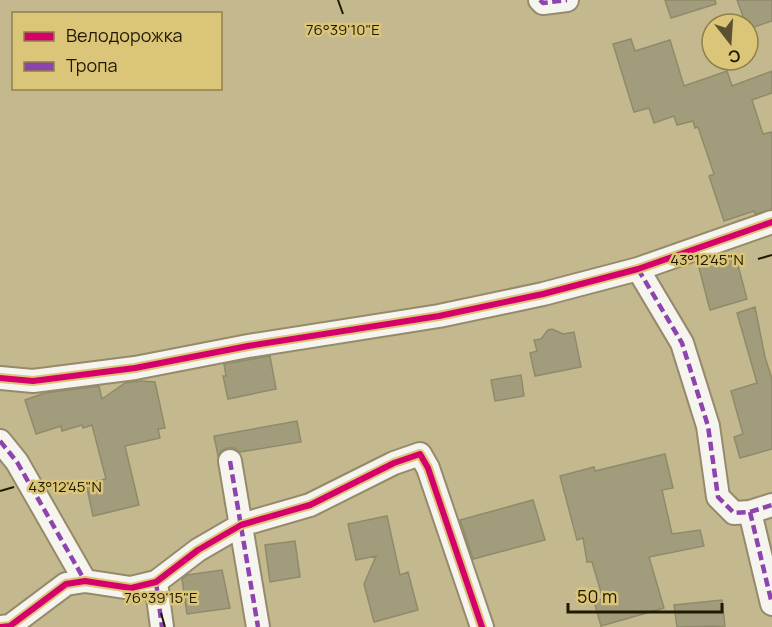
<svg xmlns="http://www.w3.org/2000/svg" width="772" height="627" viewBox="0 0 772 627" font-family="Manrope,sans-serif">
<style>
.building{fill:#a19d7c;stroke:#8f8b6a;stroke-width:1.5}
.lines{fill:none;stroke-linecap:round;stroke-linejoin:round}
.minor-casing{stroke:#958b6b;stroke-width:26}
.minor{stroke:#f6f4ee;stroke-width:22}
.quiet{stroke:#8e44ad;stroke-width:4.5;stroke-dasharray:9 4.5;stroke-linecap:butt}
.cycleway-casing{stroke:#dac579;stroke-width:10}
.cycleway{stroke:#d6006c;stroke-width:6}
.ticks{fill:none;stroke:#211900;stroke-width:2}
.ticks-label{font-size:15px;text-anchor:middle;fill:#211900;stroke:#dac579;stroke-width:5;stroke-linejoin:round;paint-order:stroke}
</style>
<rect width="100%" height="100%" fill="#c4b88f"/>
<!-- building -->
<path class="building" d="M665,0h50l1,4 -45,14z
M737,0h35v21l-24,8v-5h-2z
M631,39l4,12 35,-11 14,46 43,-15 5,15 40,-15v22l-20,7 11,34 9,-2v77l-17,5 -1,-3 -30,10 -15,-45 5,-2 -16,-47 -3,1 -2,-7 -16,4 -3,-9 -20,7 -5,-15 -15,4 -21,-68z
M735,254l12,45 -37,11 -12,-46z
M755,307l10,50 7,22v70l-32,9 -6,-21 9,-3 -12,-43 26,-8 -20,-70z
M552,329l11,5 11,-2 7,35 -46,9 -5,-23 7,-2 -3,-11 7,-1 7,-9z
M270,356l6,33 -48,10 -5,-23h3l-2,-12z
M521,375l3,21 -29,5 -4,-21z
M141,381l14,1 10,46 -7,1 2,9 -35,8 14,59 -46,11 -7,-33 20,-4 -14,-54 -9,3 -1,-3 -20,6 -1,-5 -25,8 -11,-34 20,-7 54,-7 3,13 23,-16z
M297,421l4,21 -61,10 -6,-4h-7l-6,3 -3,5 -4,-20z
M665,454l8,34 -11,2 10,44 28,-4 4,16 -55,11 15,51 -63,18 -7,-25 9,-2 -11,-37h-5l-4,-24 -6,2 -17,-64 34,-9 1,4z
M533,500l12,40 -72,19 -13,-39z
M387,516l13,59 8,-3 10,38 -44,12 -10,-38 12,-28 -20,4 -8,-36z
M295,541l5,36 -30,5 -5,-37z
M222,570l8,38 -43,6 -5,-35 5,-4z
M722,600l3,26 -48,1 -3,-22z"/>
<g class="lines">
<!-- minor casing -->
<g class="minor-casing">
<path id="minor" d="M540,0l3,3 24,-3
M638,269l44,74 26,83 10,71 16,16 16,-1 22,-7
M0,378l33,3 102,-13 113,-22 191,-30 104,-22 95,-25 134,-47
M0,441l17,21 68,119
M230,461l28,166
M750,512l22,92
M156,582l6,45
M1,627l9,-1 56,-42 19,-3 46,7 25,-6 42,-32 43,-25 69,-20 84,-42 26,-9 8,14 54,159"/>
</g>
<!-- minor -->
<use href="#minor" class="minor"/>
<!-- quiet -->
<path class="quiet" d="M540,0l3,3 24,-3
M638,269l44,74 26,83 10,71 16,16 16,-1 22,-7
M0,441l17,21 68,119
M230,461l28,166
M750,512l22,92
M156,582l6,45"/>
<!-- cycleway casing -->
<g class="cycleway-casing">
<path id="cycleway" d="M0,378l33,3 102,-13 113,-22 191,-30 104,-22 95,-25 134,-47
M1,627l9,-1 56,-42 19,-3 46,7 25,-6 42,-32 43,-25 69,-20 84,-42 26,-9 8,14 54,159"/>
</g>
<!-- cycleway -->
<use href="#cycleway" class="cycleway"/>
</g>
<!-- ticks -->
<path class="ticks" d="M338,0l5,14M758,259l14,-4M0,491l14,-4M161,613l4,14"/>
<g class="ticks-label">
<text x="343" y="35">76°39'10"E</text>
<text x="707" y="265">43°12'45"N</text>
<text x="65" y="492">43°12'45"N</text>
<text x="161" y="603">76°39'15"E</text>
</g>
<!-- legend -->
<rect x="12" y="12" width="210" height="78" fill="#dac579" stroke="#908049" stroke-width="1.5"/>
<rect x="24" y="32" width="30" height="9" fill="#d6006c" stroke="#908049" stroke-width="1.5"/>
<text x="66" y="42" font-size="18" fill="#211900">Велодорожка</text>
<rect x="24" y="62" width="30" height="9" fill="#8e44ad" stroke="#908049" stroke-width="1.5"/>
<text x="66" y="72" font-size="18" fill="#211900">Тропа</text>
<!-- north arrow -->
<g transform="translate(730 42) rotate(163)"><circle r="28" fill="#dac579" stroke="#908049" stroke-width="1.5"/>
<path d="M0-4.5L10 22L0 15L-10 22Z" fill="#5a5132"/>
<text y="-9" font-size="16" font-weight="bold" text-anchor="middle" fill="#211900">С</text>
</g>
<!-- scale -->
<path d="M568 603v9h154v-9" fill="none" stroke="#211900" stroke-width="3"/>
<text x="577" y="603" font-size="18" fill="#211900" stroke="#dac579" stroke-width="4.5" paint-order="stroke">50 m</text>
</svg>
